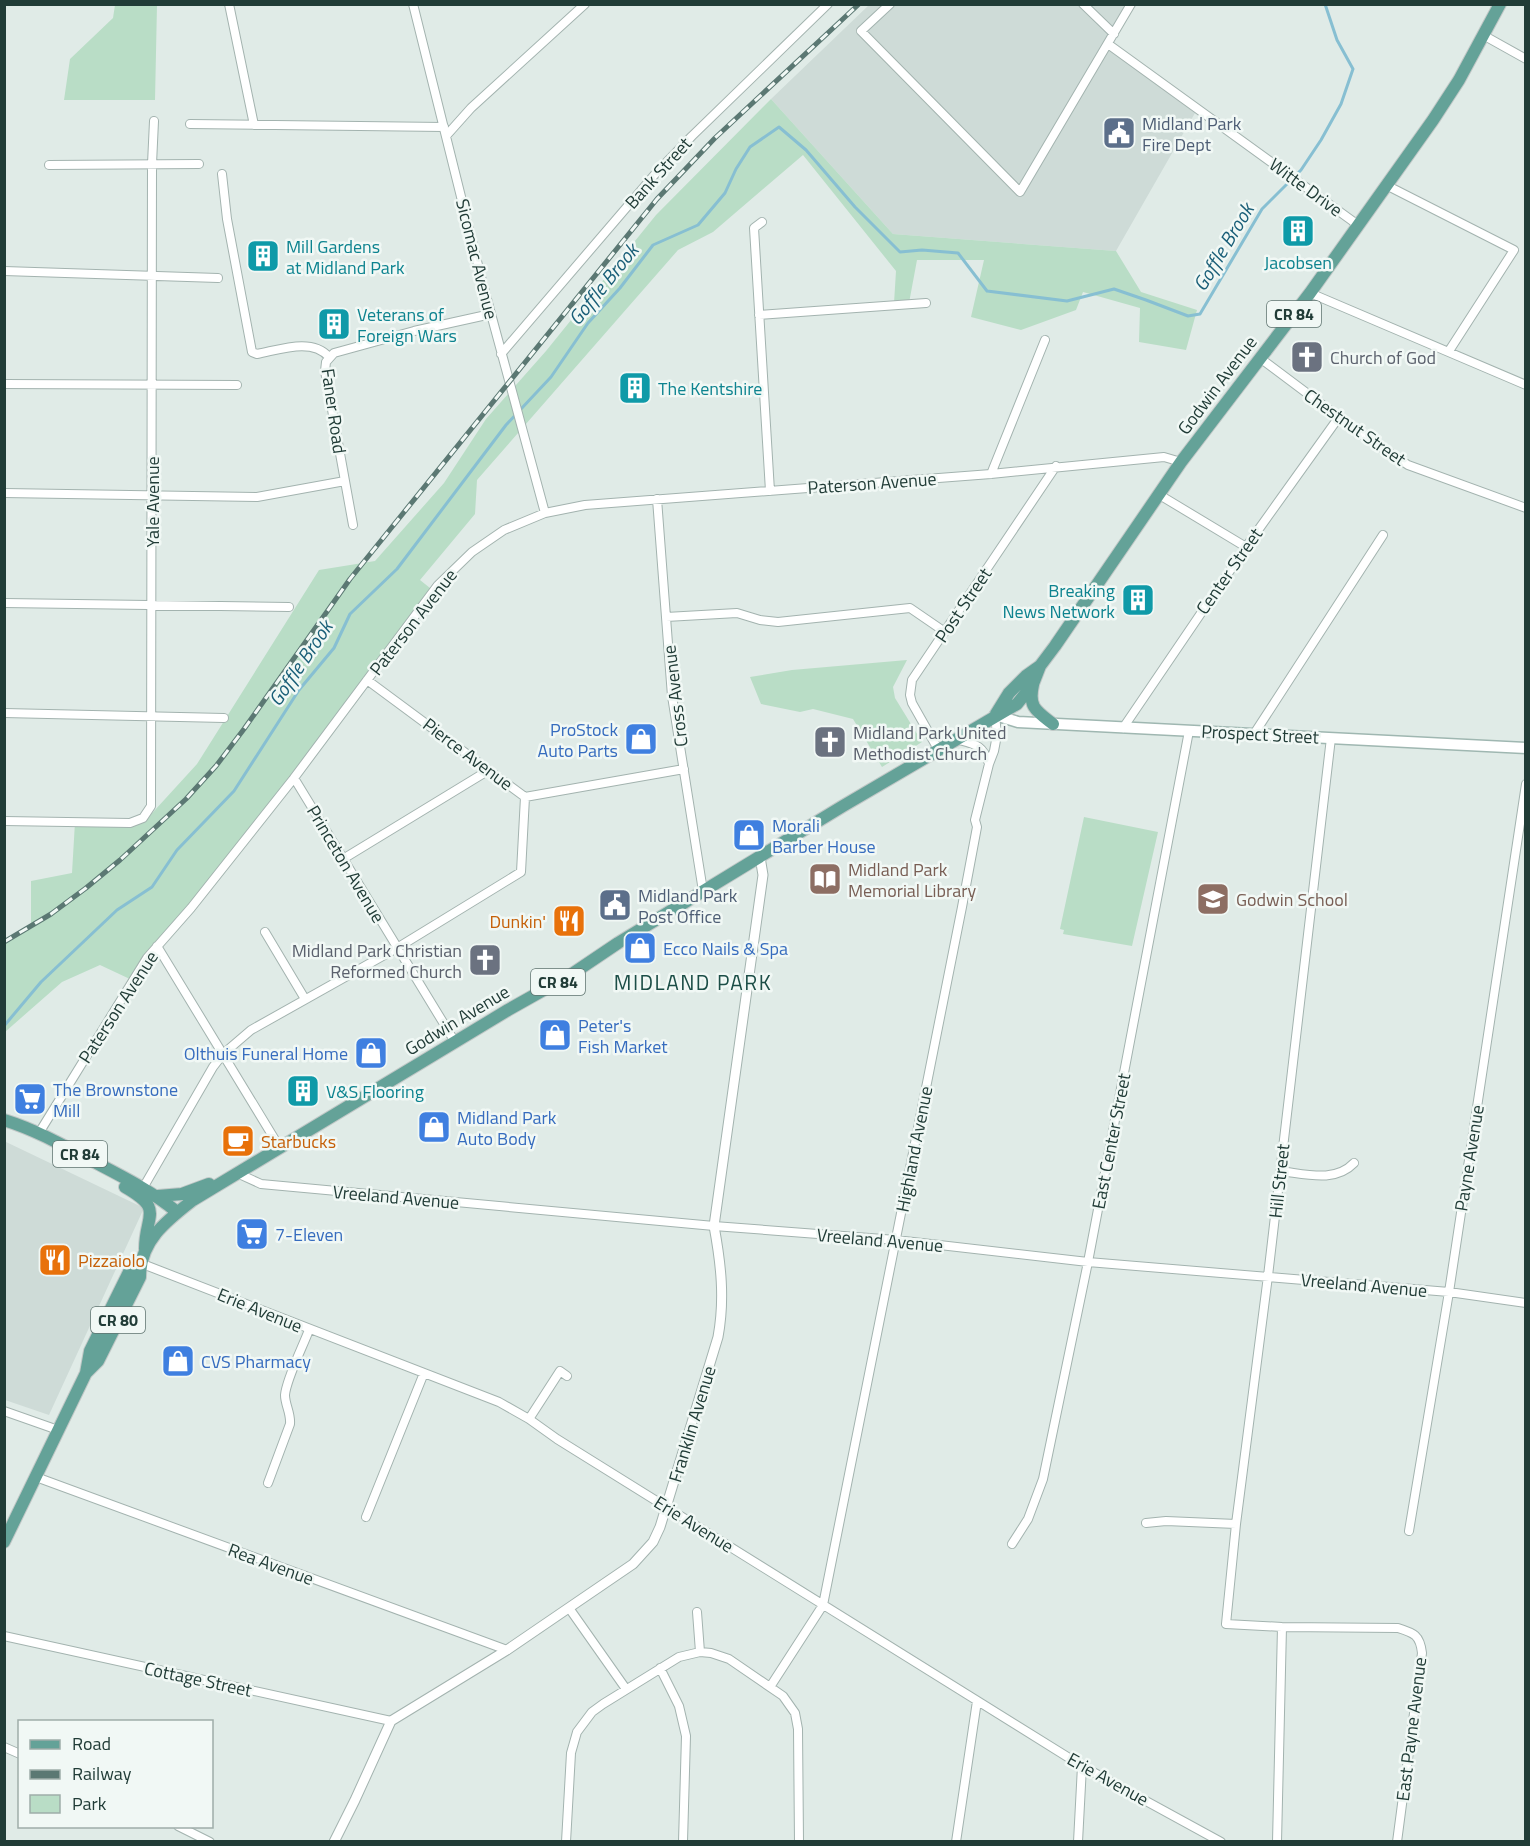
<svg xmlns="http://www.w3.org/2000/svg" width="1530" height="1846" viewBox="0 0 1530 1846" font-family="'Titillium Web',sans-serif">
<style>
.built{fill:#cedbd7}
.green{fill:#b9ddc6}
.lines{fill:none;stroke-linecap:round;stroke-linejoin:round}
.stream{stroke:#87bfd2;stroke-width:3}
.minor-casing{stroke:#a3b3af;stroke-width:10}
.tertiary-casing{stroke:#a3b3af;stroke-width:11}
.secondary-casing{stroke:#9fb7b1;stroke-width:13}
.primary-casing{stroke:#c1c8c7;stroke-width:14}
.minor{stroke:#fff;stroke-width:8}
.tertiary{stroke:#fff;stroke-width:9}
.secondary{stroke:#fff;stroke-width:10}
.primary{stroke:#64a298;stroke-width:12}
.rail-casing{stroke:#5b7873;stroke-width:5}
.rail{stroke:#f1f8f5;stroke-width:3;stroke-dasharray:9;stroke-linecap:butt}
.labels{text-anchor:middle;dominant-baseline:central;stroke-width:5;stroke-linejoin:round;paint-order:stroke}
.shield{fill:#f1f8f5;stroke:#5f7470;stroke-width:1.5}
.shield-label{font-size:16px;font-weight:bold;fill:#213c37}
.service-label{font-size:18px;fill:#4e5e75;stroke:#f1f8f5;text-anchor:start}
.street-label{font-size:18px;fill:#213c37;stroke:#f1f8f5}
.culture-label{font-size:18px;fill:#0d838f;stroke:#f1f8f5;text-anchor:start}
.worship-label{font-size:18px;fill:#5b616d;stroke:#f1f8f5;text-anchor:start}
.shop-label{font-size:18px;fill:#366cbe;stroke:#f1f8f5;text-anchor:start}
.education-label{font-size:18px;fill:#785e54;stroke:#f1f8f5;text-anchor:start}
.food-label{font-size:18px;fill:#c56008;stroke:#f1f8f5;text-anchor:start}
.water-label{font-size:20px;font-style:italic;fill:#1a5f78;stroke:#f1f8f5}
.quarter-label{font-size:21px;letter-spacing:1.5px;fill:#1c4e47;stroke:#f1f8f5}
</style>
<rect width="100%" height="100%" fill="#e0ebe7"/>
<!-- built -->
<path class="built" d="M1132,4l-24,44 87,65 -79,138 -223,-17 -122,-135 98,-94z
M4,1141l140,67 -95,207 -44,-15z"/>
<!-- green -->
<path class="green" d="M115,5h42l-2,95h-91l6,-41 43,-41z
M771,99l122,135 223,17 25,41 56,18 -11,40 -47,-8 1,-34 -57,-16 -7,18 -55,20 -50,-13 13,-57h-67l-8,43h-15l2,-32 -93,-116 -90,77 -35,18 -201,230 -2,34 -55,66 15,12 -303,388 -32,-15 -38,17 -57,50v-90l26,-15v-46l41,-8 3,-51h69l53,-58 122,-194 56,-9 69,-78 42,-64 60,-68 110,-136z
M907,660l-14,27 2,11 27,44 -40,25 -29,-48 -40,-10 -13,3 -39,-8 -11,-27 42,-7z
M1084,817l74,15 -26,114 -69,-12 1,-4 -4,-1z"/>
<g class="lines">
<!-- stream -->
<path class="stream" d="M4,1026l37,-44 76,-72 35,-23 25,-37 57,-59 65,-101 35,-42 16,-34 47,-45 109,-144 45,-48 37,-54 32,-35 33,-43 45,-20 27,-32 11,-24 14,-22 29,-20 27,23 49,57 45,45 22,-2 36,3 29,38 80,10 47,-12 32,11 42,16 12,-2 62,-105 39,-39 20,-30 20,-36 12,-35 -16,-29 -12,-36"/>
<!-- minor casing -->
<g class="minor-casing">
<path id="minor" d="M229,4l25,121
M413,4l68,273 64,236
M890,4l-29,27 159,161 111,-188
M1083,4l31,30
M1483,35l43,24
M1108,44l250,181
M190,124l254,3
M446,136l25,-28 114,-104
M49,165l150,-1
M222,174l5,45 25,133 5,2c22,-4 55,-17 72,3
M1386,185l128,65 -65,101
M762,222l-8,6 16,263
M4,271l214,7
M1310,293l216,92
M759,315l167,-12
M501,354l155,-181 36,-37 136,-132
M1260,358l108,81 40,26 118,43
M4,384l233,1
M991,474l54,-134
M4,493l253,4 88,-16
M1158,494l88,53
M657,499l15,197 31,195
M353,525l-28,-154 1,-9 8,-9 80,-22 77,-17
M4,603l285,4
M666,617l71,-4 23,7 18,2 132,-14 35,24
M367,680l158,117 159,-28
M4,713l220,5
M1123,728l123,-181 93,-130
M1254,734l129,-199
M1331,738l-63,538 -32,248 -10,100 56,3 116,1c16,5 22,7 24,25l-25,189
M956,739c18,5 27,5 33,25
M938,749l-26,-46 -2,-8 2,-15 144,-214
M294,778l161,264
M4,821l126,2 13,-5 8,-12 1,-642 2,-43
M343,859l146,-89
M265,932l40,67
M157,946l123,202
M39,1133l108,-175 44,-50 103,-130 144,-193 34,-33 32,-22 41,-17 40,-8 406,-31 173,-17 17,5
M1280,1171c26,3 55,12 74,-8
M237,1173l24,11 453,42 182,14 192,22 361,30 77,11
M143,1188l70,-121 10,-13 28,-24 146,-82 124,-76 4,-75
M140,1263l359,139 30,17 28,20 525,327 139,76
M4,1411l54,19
M529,1419l31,-48 7,5
M36,1477l471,173
M268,1483l22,-59c1,-11 -5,-19 -5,-29 1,-15 18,-49 24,-65
M366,1517l58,-144
M1146,1523l20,-2 70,3
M1409,1531l40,-239 77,-508
M1012,1544l16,-25 15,-40 45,-217 101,-531
M569,1608l57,81
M697,1612l3,40
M4,1636l387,85
M660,1668l19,38 7,30 -3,106
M770,1687l53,-82 139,-698 15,-80 -2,-7 14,-56 5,-13 3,-16 -2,-20
M4,1747l16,7
M178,1826l32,16
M566,1842l5,-89 6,-21 15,-20 11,-8 76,-47 21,-5 11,1 18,6 54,37 12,17 3,16 1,113
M956,1842l21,-141
M1078,1842l4,-76
M1277,1842l5,-215"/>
</g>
<!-- tertiary casing -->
<g class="tertiary-casing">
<path id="tertiary" d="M334,1842l21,-42 36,-79 116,-71 126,-86 20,-22 7,-15 58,-190c7,-38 3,-73 -4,-111l49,-351 -3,-18"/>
</g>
<!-- secondary casing -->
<g class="secondary-casing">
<path id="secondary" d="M995,715l23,7 508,26"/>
</g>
<!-- primary casing -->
<g class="primary-casing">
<path id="primary" d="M1033,685c-5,22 3,26 20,39
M996,714l13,-21 17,-17 14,-10 15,-20 126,-184 129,-169 123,-173 26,-40 41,-76
M4,1120c29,9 55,23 81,37 32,17 64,32 92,55
M125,1187c40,23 20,27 20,62
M158,1196l24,-2 27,-10
M86,1373l12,-12 42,-84c0,-36 26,-56 53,-77l315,-190 64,-36 46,-31 225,-137 174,-102 16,-20 7,-18
M4,1542l82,-169 4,-22 39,-79 11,-9"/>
</g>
<!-- minor -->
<use href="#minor" class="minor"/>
<!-- tertiary -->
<use href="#tertiary" class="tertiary"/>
<!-- secondary -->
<use href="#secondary" class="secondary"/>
<!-- primary -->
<use href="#primary" class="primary"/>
<!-- rail casing -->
<g class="rail-casing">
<path id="rail" d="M4,942l47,-28 35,-26 34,-28 66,-61 30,-33 28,-37 106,-150 307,-380 58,-61 144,-134"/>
</g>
<!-- rail -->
<use href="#rail" class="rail"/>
</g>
<!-- icons -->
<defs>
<g id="civic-square" transform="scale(1.725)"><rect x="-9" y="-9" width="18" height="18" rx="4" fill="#5c6f8a" stroke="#f1f8f5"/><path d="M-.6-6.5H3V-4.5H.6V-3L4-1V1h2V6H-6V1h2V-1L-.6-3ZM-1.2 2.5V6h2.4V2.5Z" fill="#fff"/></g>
<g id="building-square" transform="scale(1.725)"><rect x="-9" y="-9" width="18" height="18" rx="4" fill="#0f9aa8" stroke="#f1f8f5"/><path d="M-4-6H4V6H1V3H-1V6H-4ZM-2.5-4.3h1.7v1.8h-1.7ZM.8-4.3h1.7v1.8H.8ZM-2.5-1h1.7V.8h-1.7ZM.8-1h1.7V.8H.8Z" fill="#fff"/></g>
<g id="church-square" transform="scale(1.725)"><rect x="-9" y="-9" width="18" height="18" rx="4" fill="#6b7280" stroke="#f1f8f5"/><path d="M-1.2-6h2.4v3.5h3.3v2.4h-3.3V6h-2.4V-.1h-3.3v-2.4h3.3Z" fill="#fff"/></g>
<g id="shop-square" transform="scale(1.725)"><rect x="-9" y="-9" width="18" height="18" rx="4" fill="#3f7fe0" stroke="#f1f8f5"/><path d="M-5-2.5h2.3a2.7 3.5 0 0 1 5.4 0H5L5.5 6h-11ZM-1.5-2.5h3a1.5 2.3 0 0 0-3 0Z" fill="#fff"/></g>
<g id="library-square" transform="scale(1.725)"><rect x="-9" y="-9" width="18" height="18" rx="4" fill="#8d6e63" stroke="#f1f8f5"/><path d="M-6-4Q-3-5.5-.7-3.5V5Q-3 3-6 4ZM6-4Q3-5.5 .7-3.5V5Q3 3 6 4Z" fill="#fff"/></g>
<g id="school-square" transform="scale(1.725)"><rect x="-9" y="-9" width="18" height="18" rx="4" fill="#8d6e63" stroke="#f1f8f5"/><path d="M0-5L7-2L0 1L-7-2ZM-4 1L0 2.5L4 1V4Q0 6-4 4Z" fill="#fff"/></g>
<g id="restaurant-square" transform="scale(1.725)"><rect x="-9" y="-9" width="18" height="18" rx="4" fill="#e8710a" stroke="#f1f8f5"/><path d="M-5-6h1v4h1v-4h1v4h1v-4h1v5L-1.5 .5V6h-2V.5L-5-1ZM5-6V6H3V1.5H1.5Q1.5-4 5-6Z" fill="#fff"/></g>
<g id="supermarket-square" transform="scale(1.725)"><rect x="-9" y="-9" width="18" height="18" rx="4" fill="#3f7fe0" stroke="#f1f8f5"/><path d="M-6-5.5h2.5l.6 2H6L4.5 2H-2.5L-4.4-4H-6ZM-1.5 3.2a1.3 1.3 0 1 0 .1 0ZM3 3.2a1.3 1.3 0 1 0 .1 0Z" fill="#fff"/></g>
<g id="cafe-square" transform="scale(1.725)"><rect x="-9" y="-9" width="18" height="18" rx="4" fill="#e8710a" stroke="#f1f8f5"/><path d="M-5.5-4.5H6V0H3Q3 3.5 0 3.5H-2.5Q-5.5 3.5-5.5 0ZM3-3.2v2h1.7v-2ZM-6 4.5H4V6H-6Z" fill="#fff"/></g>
</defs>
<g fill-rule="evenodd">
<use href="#civic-square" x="1119" y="133"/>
<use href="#building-square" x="1298" y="231"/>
<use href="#building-square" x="263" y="256"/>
<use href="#building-square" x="334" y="324"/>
<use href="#church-square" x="1307" y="357"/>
<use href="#building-square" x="635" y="388"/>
<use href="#building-square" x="1138" y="600"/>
<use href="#shop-square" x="641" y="739"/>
<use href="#church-square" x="830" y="742"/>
<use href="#shop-square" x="749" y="835"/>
<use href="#library-square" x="825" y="879"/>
<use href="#school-square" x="1213" y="899"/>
<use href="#civic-square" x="615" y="905"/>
<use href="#restaurant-square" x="569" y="921"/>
<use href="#shop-square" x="640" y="948"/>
<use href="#church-square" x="485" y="960"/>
<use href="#shop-square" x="555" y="1035"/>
<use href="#shop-square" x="371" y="1053"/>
<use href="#building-square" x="303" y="1091"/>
<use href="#supermarket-square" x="30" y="1099"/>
<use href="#shop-square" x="434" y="1127"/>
<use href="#cafe-square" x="238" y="1141"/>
<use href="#supermarket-square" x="252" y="1234"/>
<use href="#restaurant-square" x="55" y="1260"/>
<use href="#shop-square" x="178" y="1361"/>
</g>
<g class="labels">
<!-- shield labels -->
<g class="shield">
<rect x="1267" y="301" width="54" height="26" rx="4.5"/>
<rect x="531" y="969" width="54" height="26" rx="4.5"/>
<rect x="53" y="1141" width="54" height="26" rx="4.5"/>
<rect x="91" y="1307" width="54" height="26" rx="4.5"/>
</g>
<g class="shield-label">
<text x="1294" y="314">CR 84</text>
<text x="558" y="982">CR 84</text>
<text x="80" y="1154">CR 84</text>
<text x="118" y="1320">CR 80</text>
</g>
<!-- service labels -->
<g class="service-label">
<text x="1142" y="123">Midland Park<tspan x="1142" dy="21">Fire Dept</tspan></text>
<text x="638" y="895">Midland Park<tspan x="638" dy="21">Post Office</tspan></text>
</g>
<!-- street labels -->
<g class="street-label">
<text transform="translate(658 173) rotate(-48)">Bank Street</text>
<text transform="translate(1306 187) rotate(36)">Witte Drive</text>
<text transform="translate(477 259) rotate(76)">Sicomac Avenue</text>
<text transform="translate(1217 385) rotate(-53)">Godwin Avenue</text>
<text transform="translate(334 411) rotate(82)">Faner Road</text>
<text transform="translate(1355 427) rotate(35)">Chestnut Street</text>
<text transform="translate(872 483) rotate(-4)">Paterson Avenue</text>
<text transform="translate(152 502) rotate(-90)">Yale Avenue</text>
<text transform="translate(1229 571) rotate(-55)">Center Street</text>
<text transform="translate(963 605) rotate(-56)">Post Street</text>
<text transform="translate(413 622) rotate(-52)">Paterson Avenue</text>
<text transform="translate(675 696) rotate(-97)">Cross Avenue</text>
<text transform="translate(1260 734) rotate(3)">Prospect Street</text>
<text transform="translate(468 754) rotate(37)">Pierce Avenue</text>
<text transform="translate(346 864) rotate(59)">Princeton Avenue</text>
<text transform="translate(118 1007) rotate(-57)">Paterson Avenue</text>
<text transform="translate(457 1020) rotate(-31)">Godwin Avenue</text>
<text transform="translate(1111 1141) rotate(-79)">East Center Street</text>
<text transform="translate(914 1149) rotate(-79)">Highland Avenue</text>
<text transform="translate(1469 1158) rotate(-81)">Payne Avenue</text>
<text transform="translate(1279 1181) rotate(-84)">Hill Street</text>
<text transform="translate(396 1197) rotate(5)">Vreeland Avenue</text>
<text transform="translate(880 1240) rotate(5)">Vreeland Avenue</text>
<text transform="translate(1364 1285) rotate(5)">Vreeland Avenue</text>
<text transform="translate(260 1310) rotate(22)">Erie Avenue</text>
<text transform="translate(692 1424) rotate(-73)">Franklin Avenue</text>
<text transform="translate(694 1524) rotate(32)">Erie Avenue</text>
<text transform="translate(271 1564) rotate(20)">Rea Avenue</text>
<text transform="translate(198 1679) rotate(12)">Cottage Street</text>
<text transform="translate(1411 1729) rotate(-83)">East Payne Avenue</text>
<text transform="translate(1108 1779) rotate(29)">Erie Avenue</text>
</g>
<!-- culture labels -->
<g class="culture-label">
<text x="286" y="246">Mill Gardens<tspan x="286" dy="21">at Midland Park</tspan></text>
<text x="1298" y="262" text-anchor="middle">Jacobsen</text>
<text x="357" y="314">Veterans of<tspan x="357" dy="21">Foreign Wars</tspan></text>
<text x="658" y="388">The Kentshire</text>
<text x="1115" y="590" text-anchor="end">Breaking<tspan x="1115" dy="21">News Network</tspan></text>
<text x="326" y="1091">V&amp;S Flooring</text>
</g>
<!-- worship labels -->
<g class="worship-label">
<text x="1330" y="357">Church of God</text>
<text x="853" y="732">Midland Park United<tspan x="853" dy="21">Methodist Church</tspan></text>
<text x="462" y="950" text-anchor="end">Midland Park Christian<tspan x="462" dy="21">Reformed Church</tspan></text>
</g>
<!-- shop labels -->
<g class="shop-label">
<text x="618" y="729" text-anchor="end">ProStock<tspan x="618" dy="21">Auto Parts</tspan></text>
<text x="772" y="825">Morali<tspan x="772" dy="21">Barber House</tspan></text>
<text x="663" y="948">Ecco Nails &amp; Spa</text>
<text x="578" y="1025">Peter's<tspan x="578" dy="21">Fish Market</tspan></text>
<text x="348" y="1053" text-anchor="end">Olthuis Funeral Home</text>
<text x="53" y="1089">The Brownstone<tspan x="53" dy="21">Mill</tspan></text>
<text x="457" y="1117">Midland Park<tspan x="457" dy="21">Auto Body</tspan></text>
<text x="275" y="1234">7-Eleven</text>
<text x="201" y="1361">CVS Pharmacy</text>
</g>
<!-- education labels -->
<g class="education-label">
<text x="848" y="869">Midland Park<tspan x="848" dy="21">Memorial Library</tspan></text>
<text x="1236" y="899">Godwin School</text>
</g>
<!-- food labels -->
<g class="food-label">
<text x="546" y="921" text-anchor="end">Dunkin'</text>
<text x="261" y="1141">Starbucks</text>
<text x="78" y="1260">Pizzaiolo</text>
</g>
<!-- water labels -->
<g class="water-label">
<text transform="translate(1223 247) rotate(-59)">Goffle Brook</text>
<text transform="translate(603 284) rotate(-51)">Goffle Brook</text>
<text transform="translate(300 663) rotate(-56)">Goffle Brook</text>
</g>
<!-- quarter labels -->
<g class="quarter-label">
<text x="693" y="982">MIDLAND PARK</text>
</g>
</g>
<!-- border -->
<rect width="1530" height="1846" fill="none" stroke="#213c37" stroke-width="12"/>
<!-- legend -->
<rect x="18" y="1720" width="195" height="108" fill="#f1f8f5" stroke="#9eada9" stroke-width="1.5"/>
<rect x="30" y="1740" width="30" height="9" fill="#64a298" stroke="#9eada9" stroke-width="1.5"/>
<text x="72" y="1750" font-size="18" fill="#213c37">Road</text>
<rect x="30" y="1770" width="30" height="9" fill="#5b7873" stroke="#9eada9" stroke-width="1.5"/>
<text x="72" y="1780" font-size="18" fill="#213c37">Railway</text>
<rect x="30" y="1795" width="30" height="18" fill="#b9ddc6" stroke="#9eada9" stroke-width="1.5"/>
<text x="72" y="1810" font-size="18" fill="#213c37">Park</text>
</svg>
